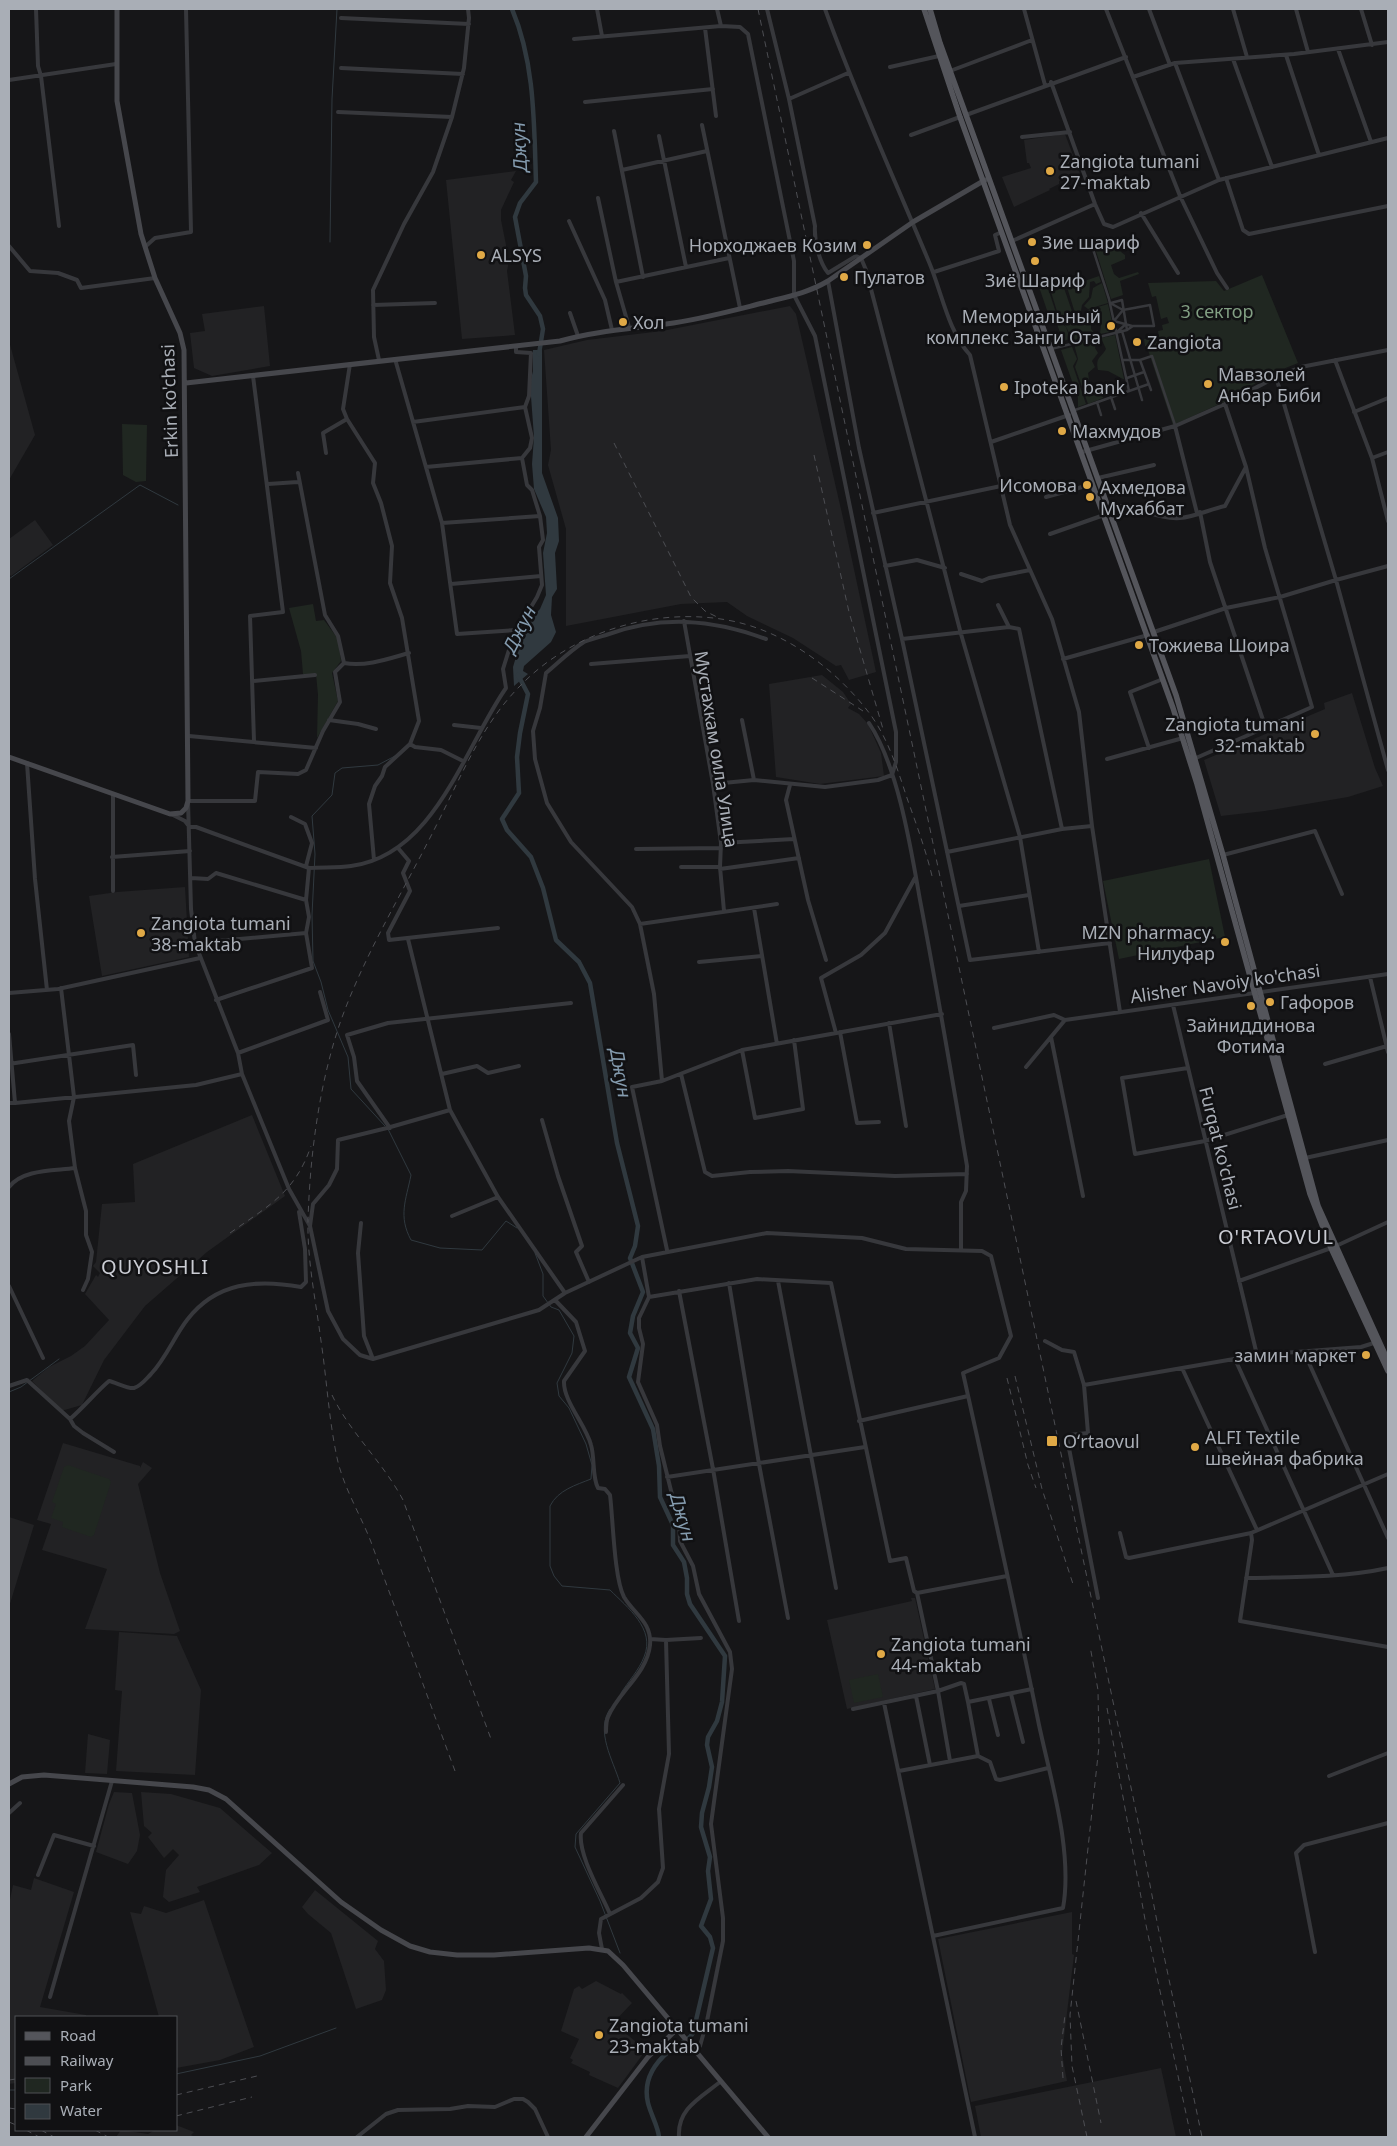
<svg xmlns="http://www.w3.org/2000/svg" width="1397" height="2146" viewBox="0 0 1397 2146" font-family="'Noto Sans',sans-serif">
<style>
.built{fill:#222224}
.green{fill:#202721}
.water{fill:#30393f}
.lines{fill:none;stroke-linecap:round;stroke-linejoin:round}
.stream{stroke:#30393f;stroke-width:1}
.canal{stroke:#30393f;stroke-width:4.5}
.pedestrian{stroke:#37383c;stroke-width:2.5}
.minor{stroke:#37383c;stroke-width:4}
.secondary{stroke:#46474c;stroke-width:5}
.primary{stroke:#54555b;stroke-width:5.5}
.rail{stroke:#4d4e53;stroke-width:1;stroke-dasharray:6 5;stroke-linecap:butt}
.poi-dot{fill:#e0a946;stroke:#111113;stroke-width:2}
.labels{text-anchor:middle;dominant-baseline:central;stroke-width:5;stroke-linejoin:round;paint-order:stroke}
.poi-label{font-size:18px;fill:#a9aeb6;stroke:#111113;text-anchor:start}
.park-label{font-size:18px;fill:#829f83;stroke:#111113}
.street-label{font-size:18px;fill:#a9aeb6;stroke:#111113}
.water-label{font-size:19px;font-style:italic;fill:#849bae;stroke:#111113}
.quarter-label{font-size:20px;letter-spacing:1px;fill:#caccd3;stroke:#111113}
</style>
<rect width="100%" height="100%" fill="#161618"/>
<!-- built -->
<path class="built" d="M1065,134l15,40 -21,7v3l-10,5 1,1 -36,17 -12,-30 29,-9 -2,-5h-2l-3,-23z
M516,171l-5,9 3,2 -13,28v10l5,25 2,21 -1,5 8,64 -53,4 -16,-159z
M264,306l6,60 -58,10 -18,-8 -4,-35 15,-2 -3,-17z
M790,306l6,8 47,204 33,154 -27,8 -8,-15 -5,1 -43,-28 -46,-22 -20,-14 -46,2 -115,22v-97l-18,-64 3,-15 -7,-100 43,-10 75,-9z
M9,341l26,94 -26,45z
M35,520l18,25 -42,31 -2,-2v-35z
M822,675l21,17 8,12 -3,4 11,6 9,10 13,29 3,23 -64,8 -44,-7 -7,-93z
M1352,693l23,75 8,18 -35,11 -83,14 -44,5 -17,-56 121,-51 -1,-6z
M185,887l4,70 -87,19 -13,-80 28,-4z
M252,1115l33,81 -78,56 -62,54 -41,54 -22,45 -21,6 -29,-30 17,-14 22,-11 14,-10 24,-26 -24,-26 11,-19 2,2 2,-4 -7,-7 3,-4 6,-58 33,-2 -2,-38z
M63,1443l77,23v2l3,-6 9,6 -14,16 22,89 20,58 -6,3 -89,-5 22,-60 -65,-19 9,-26 -14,-4z
M9,1517l25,8 -25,82z
M911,1598h4l20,91 -88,20 -20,-89 85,-19z
M119,1632l58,4 24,54 -6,85 -79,-4 6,-80 -7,-1z
M88,1734l22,6 -3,34 -22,-1z
M114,1792l18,1 8,42 -3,16 -9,13 -32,-12 13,-48z
M141,1792l30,2 49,14 52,45 -13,12 -62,22 3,5 -31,10 -6,-5 3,-27 13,-15 -6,-6 -9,9 -16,-21 4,-4 -8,-7z
M34,1878l40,14 -34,115 46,8v2h-70v66l-7,1v-180l4,-19 18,5z
M315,1890l63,51 -3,8 9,12 2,29 -4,10 -26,9 -25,-76 -23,-19 -6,-7z
M204,1900l50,147 -34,13 -44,8v-51h-17l-29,-105 11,2 3,-8 22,7z
M1072,1912v42l2,1 -12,99 5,27 -96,21 -33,-163z
M596,1981l25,13 1,-1 10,10 -19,20 33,27 -28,38 -29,-13 1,-3 -19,-9 2,-3 -3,-2 9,-19 -18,-8 13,-42 5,-3 3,3z
M1161,2068l15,69h-195l-6,-31z
M176,2125l18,7 -3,3 4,2h-79l5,-7 27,4 7,-4h21z"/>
<!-- green -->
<path class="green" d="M1112,245l13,10v4l-14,6 3,9 5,4 19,-6 1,2 -19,7 3,14 -12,4 -15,-48z
M1262,275l36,88 -25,10 -49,29 -51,23 -26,-78 -2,-1 -1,-7 15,-2 -1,-6 5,-1 -1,-5 7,-2 -2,-6 -6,2 -5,-23 -4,1 -4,-14 68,-2 8,10z
M1099,276l2,6 -5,2 -2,-3 -4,1 -1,15 -7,8 -1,6 -6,2 -8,-26z
M1045,279l14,43 7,5 4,12 -7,2 -6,-17 -5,1 -15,-44z
M1102,283l6,20 -20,6 -4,-3 7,-8 2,-10z
M1064,288l11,32 -3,2 5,3 14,-3v7l5,6 -23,5c-5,-7 -5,-14 -13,-19l-9,-29z
M1108,304l6,27 -14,3 1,-10 -4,-3 -5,1 -6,-8 2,-4z
M1115,335l9,44h-1l-15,-8 -10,-1c-3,-13 3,-12 8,-21l-5,-11z
M1097,339v4l-2,5 3,5 -6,8 3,6 -7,6 1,7 -2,5 4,11 11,-2 1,4 -15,6 -13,-37 3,-8 -4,-15z
M1072,347l5,12 -4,7 13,38 -8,3v-9l-17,-48z
M122,424l25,1 -1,56 -10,1 -13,-7z
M313,604l3,17 8,-1 14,19 3,22 -9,12 6,28 -21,37 1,-43 -2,-21h-13l-2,-23 -12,-43z
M1209,859l16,78 -106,22 -16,-78z
M68,1465l41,14 2,3 -17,53 -3,2 -29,-10 1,-5 -12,-4 5,-14 -4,-2 12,-35z
M878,1674l5,23 -29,6 -5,-23z"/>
<!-- water -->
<path class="water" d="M533,350h9v123l16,45 1,23 -4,12 2,36 -5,8 -1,18 5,17 -5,10 -27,24 -1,5 5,3 -14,12 -1,-19 8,-27 8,-19 11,-12 6,-14 -3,-42 4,-20 -1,-16 -12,-28 -2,-25 2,-27 -4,-54 3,-12z"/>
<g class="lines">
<!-- stream -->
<path class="stream" d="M330,242l2,-143 5,-90
M9,579l131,-94 38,20
M385,1126l-34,-37 -3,-32 -20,-47 -7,-28 -8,-21 -1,-46 3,-61 -3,-38 20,-21 3,-22 7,-5 36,-3 17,-9
M388,1129l23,46c-5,25 -13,41 0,65l29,8 42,2 24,-29 11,7
M535,1253l8,21v22l8,11 8,3 15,26 -2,17 -15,30 2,13 10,12 17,36 6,21 -1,14c-15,6 -33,11 -41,27v60l4,10 8,10 48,4c17,17 46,39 34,67 -5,13 -16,25 -23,36
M9,1392l12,-5 38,-28
M610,1709c-15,22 3,51 10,74l-44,51 -1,13 25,54 20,52
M176,2074l84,-18 76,-28
M9,2090h7"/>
<!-- canal -->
<path class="canal" d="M512,9c23,54 22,115 24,173l-16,21 -5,14 11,59 -1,12 1,7 14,21 3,13 -4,25
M518,675l10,19 -8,39 -3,24 2,36 -17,26 5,11 24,27 12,31 13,52 23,22 11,21 27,160 21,83 -3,20 -5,12 13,34 -10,24 -3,17 8,15 -9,29 24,52 6,37 1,31 13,28v20l11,17 3,16v16l3,10 35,52 -3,46 -5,19 -9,16 -1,8 5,22 -3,20 -7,26 -1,14 9,30 -2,14 3,28 -10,27 9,11 3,11 -20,85c-5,9 -17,12 -25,19 -15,13 -25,30 -20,51 3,12 10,23 11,34"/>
<!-- pedestrian -->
<path class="pedestrian" d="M1093,249l16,50 20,92
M1111,303l11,-3 5,30
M1123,310l-9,11 18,5
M1118,331l8,-7
M1122,331l20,69
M1051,349l76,-19 6,-4h21l-4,-21 -27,5 -13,-7
M1123,360h17l12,-4 23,69
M1140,360l11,30
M1127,378l17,-6
M1111,397l4,12
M1097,402l4,13
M1075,410l74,-26"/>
<!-- minor -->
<path class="minor" d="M36,9l2,57 3,10 18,150
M597,9l5,27
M717,9l4,17
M767,9l22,90 26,127c-1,14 4,36 13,47l28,-17 5,2 5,12 95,364 59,203 19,115
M825,9c31,86 69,169 104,253 13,31 19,69 41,93l40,170 42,94 27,93 13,114 28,186
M1024,9l21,76
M1106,9l74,187 37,77 10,15
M1149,9l21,56
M1233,9l14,48
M1296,9l12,43
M1361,9l11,36
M341,18l128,6
M705,28l11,88
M574,39l147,-13 19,1 8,7 46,227v34l21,41 81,396v30l-4,13
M1338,49l33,93
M1286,55l33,100
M1233,59l39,108
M1175,63l44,117
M890,67l49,-11
M341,68l122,6
M950,71l82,-31
M1133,77l42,-14 119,-9 94,-12
M9,80l107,-16
M1051,82l44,122 9,20 9,3 106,-47 169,-42
M789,99l59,-26
M585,102l128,-13
M338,112l114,5
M966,115l160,-58
M702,125l38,183
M614,131l29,146
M911,135l49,-18
M659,136l27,131
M1022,137l48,-5
M622,170l85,-19
M1226,178l17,52 6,4 139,-28
M598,198l18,84 13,45
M1141,213l37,60
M569,221l36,79 7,30
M1012,241l83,-37
M9,246l21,25 28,2 19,7 4,8 74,-10
M146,246l9,-8 36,-6 -5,-223
M934,272l65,-21 -4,-16 7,-3
M828,281l31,167 43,191 68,321 140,-17
M616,282l113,-24
M373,305l62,-2
M570,313l8,23
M395,359l47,164 15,111 60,-4
M379,360l-5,-23 -1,-47 31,-66 29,-52 19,-55 12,-49 5,-50 -1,-9
M1335,360l37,98 16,63
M350,364l-7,45 4,10 28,44 -2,20 8,20 11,43 -2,37 12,35 17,103 -9,23 -25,23 -3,9 -7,10 -6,18 5,56
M253,376l30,236 -33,4 4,125
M1276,377l60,203 52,190
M1354,412l34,-14
M413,422l112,-15
M1175,426l22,87
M991,442l78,-27
M1082,452l93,-26 50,-22 51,-27 25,-10 87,-17
M326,453l-3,-20 24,-14
M1372,458l16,-6
M426,467l96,-9 8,-10 2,-10 -7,-31 4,-11 2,-43 -15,-1v-6
M298,473l27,142 13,21 6,27 -9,9 5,30 -17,29 -17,39 -8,4 -40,-2 -3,29h-67l3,108 4,34 43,110 4,21 47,115 21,37
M1098,478l56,-13
M268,484l30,-2
M1046,497l47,-13
M1108,507c20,-6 48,13 72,11 14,-1 31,-9 45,-12l21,-39
M1200,512l10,50 56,167
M873,513l128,-27
M442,523l98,-7
M1050,534l54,-19
M885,566l32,-6 28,8
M961,574l21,7 7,-3 41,-8
M451,584l90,-8
M998,605l11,22
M684,621l29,163 8,59 -1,24 4,44
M1154,632l72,-24 54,-11 56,-17 52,-14
M902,639l107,-12 10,2 43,200
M1063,659l85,-24
M344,663c21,4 44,-4 65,-10
M591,664l99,-8
M253,681l62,-6
M329,720l29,4 18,5
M742,720l12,60
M869,723c29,43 42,126 51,177 17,89 32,177 47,266l-1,25 -5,11v48
M454,725l27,3
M189,736l127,12
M410,744l5,3 26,3 22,11
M1149,748l-19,-56 33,-13
M1196,758l116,-51 -47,-159 -19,-81 -21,-63
M1107,759l76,-21
M27,763l8,116 12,111
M713,784l41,-4 71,7 53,-7 14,-5
M790,785l-4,15 22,100 18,60
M113,794v97
M171,814l14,7 3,4
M291,817l14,7 7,19 -6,23
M189,827h7l113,41 -3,32 3,17 -3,16 6,35 -96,32
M721,843l73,-4
M398,848l11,13 -6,12 7,18 -22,42 1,7 109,-12
M636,849l84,-1
M947,852l115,-23 30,-3
M1223,855l92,-24 27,63
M112,857l78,-6
M681,867h39
M309,868c14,-1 29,0 42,-2 84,-11 113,-118 155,-178l-3,-19 10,-32 24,-40 5,-12 -3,-38 4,-7 -3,-24 -8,-26 -5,-5 -5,-27
M720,869l79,-11
M191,878l17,1 8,-6 90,27
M959,906l70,-11
M754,908l23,136
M640,924l137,-20
M408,939l42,171 48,87 67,96
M195,943l111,-10
M699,962l63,-6
M1370,977l18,75
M61,988l13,109 -5,24 1,8 5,39 11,43v24l6,17 -4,27 -5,11
M9,993l49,-4 142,-31
M1173,1005l84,350
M1065,1020l323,-46
M889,1023l17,103
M994,1028l60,-13 11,5
M840,1032l17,91 22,-1
M836,1033l-15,-55 40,-23 24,-22 30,-55
M9,1034l6,69h-6
M1051,1037l32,159
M742,1050l13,68 48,-9 -9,-69
M238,1053l90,-33 -8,-28
M9,1064l124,-19 3,30
M1325,1064l62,-18
M1026,1067l39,-47
M1188,1068l-66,10 13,76 70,-13 83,-26
M442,1074l35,-8 11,7 31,-7
M681,1074l24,98 7,4 38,-4 38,-1 107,5 72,-2
M662,1081l-8,-87 -14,-70 -8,-17 -61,-65 -24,-39 -12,-44 -2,-28 7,-23 6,-35c12,-10 25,-23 38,-31 7,-3 15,-5 22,-7 55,-20 106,-16 160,4
M15,1103l181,-18 46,-11
M450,1110l-63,18 -49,12 -1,29 -8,16 -16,19 -3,22 18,85 15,28 17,16 13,4 166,-49 26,-17 77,-36 125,-24 95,5 44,11 76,2 9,5 20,80 -12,22 -36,15c26,117 52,234 76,352 12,56 34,127 24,183l-130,28
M542,1120l16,56 24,70 -6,6 13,30
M390,1128l-33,-47 -3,-24 -7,-22 41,-12 183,-20
M1305,1158l83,-18
M9,1187c14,-18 45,-16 66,-19
M452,1216l46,-19
M361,1223l-3,30 6,83 9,23
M1336,1246l52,-24
M667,1250l-35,-163 30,-6 80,-31 200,-36
M642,1257l7,40 -10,21v10l4,16 -5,38 19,43 3,21 19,77 1,18 13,25 6,28 31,58 2,17 -21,155 12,94v23l-16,80 -7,25 -4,6
M778,1281l58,307
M1239,1281l92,-33
M729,1283l30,181 29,154
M9,1286l34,72
M679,1291l34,178 26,152
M649,1297l108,-18 74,4 59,278 16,-3 8,33 3,2 21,98 12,70
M555,1300l21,22 9,29 -21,30c-1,20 22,44 27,64 4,13 1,32 7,43l7,1 5,6c3,23 4,83 14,102 10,17 28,25 26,48 -3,29 -32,47 -42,72 -2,4 -2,10 -2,15
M1045,1341l17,9 12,2 10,33 4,48 -19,2 -2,3 31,160
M1304,1352l84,186
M1235,1359l98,216
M1182,1368l75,162
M1084,1385l173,-30 104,-8 16,-5
M9,1386l18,-6 43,39 4,7 9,7 31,19
M70,1419c14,-12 25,-26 39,-38 6,1 19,8 25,7 7,-2 12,-9 17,-14 15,-16 23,-37 36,-54 29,-38 70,-41 114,-33l5,-5 -1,-33 -6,-37
M859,1421l109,-25
M667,1477l198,-30
M1120,1533l6,24 3,1 122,-25 137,-59
M1251,1533l1,7 -12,81 148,26
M1246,1578c47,-1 96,0 142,-10
M917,1593l90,-17
M666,1640l35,-2
M1011,1694l12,48
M916,1696l14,69
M989,1699l9,36
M968,1702l10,54 12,6 6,17 4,1 48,-12
M884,1703l91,434
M853,1709l85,-18 23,-8 3,1 4,18 64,-13
M899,1771l79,-15
M1329,1776l59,-23
M9,1813l11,-10
M38,1875l16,-40 40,11
M610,1914c-9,-21 -32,-59 -29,-81l42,-48
M602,1949l-3,-16 2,-14 40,-21 17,-16 5,-14 -4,-59 10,-55 -3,-114 -16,-1
M1315,1952l-19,-99 8,-8 84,-22
M50,1997l62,-216
M357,2137l29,-23 12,-4 52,-1 18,-3 27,1 19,-8h9l5,3 7,7 13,28
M679,2137c-2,-28 21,-39 41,-55"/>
<!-- secondary -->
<path class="secondary" d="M186,383l374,-42c35,-10 70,-12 106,-17 32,-4 65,-13 97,-21 23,-6 45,-10 65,-22l85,-59 72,-42
M9,757l161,57 11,-1 5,-5 2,-7 -4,-451 -4,-17 -25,-55 -14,-44 -24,-133v-92
M9,1784l13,-7 22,-2 149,12 16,3 17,9 115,103 40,28 29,16 20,6 27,3h37l95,-7 19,3 15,14 145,172
M586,2137l62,-80 28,-27"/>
<!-- primary -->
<path class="primary" d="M924,9l36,108 213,591 24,76 113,410 21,54 57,123
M930,9l10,34 236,652 47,160 95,351 70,155"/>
<!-- rail -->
<path class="rail" d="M758,9l379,1807 21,111 44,210
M614,443l77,154 14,14 12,6
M814,455l35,157 34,117
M812,678l51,33
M230,1233c38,-27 65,-40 81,-87
M1015,1376l27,113 31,95
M1007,1378l21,87 8,23
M332,1395c18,38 51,67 71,105l88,239
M1107,1708l39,217 45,212
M455,1771c-28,-76 -56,-152 -84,-229 -10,-26 -26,-52 -33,-80 -9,-39 -11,-81 -17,-121 -5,-39 -14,-81 -13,-121 2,-65 11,-135 32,-197 24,-68 63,-131 95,-195 25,-49 46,-103 85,-142 52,-54 134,-79 207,-66 57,10 109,49 143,94 19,26 28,57 38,87 9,25 18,50 24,75
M1076,2001l25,122
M1063,2078l-2,-30 4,-33
M9,2080l7,-1
M176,2095l81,-19
M9,2108l7,1
M176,2116l76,-19
M9,2122l7,3
M26,2130l13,7
M41,2130l13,7
M95,2130l13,7
M1087,2137l-15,-71 -2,-51 29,-269 -1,-56 -8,-44"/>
</g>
<!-- markers -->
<g class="poi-dot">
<circle cx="1050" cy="171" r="5"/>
<circle cx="1032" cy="242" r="5"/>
<circle cx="867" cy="245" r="5"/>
<circle cx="481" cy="255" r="5"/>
<circle cx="1035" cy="261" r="5"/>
<circle cx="844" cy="277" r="5"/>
<circle cx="623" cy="322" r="5"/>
<circle cx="1111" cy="326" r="5"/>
<circle cx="1137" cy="342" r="5"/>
<circle cx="1208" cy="384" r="5"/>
<circle cx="1004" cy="387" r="5"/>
<circle cx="1062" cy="431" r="5"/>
<circle cx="1087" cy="485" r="5"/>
<circle cx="1090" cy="497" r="5"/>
<circle cx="1139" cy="645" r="5"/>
<circle cx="1315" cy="734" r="5"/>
<circle cx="141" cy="933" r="5"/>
<circle cx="1225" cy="942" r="5"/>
<circle cx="1270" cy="1002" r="5"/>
<circle cx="1251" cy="1006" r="5"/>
<circle cx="1366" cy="1355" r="5"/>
<rect x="1046" y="1435" width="12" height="12" rx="2.5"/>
<circle cx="1195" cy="1447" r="5"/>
<circle cx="881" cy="1654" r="5"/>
<circle cx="599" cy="2035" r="5"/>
</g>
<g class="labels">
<!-- poi labels -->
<g class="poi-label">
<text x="1060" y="161">Zangiota tumani<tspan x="1060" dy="21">27-maktab</tspan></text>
<text x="1042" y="242">Зие шариф</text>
<text x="857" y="245" text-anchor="end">Норходжаев Козим</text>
<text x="491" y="255">ALSYS</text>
<text x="854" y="277">Пулатов</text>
<text x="1035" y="280" text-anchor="middle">Зиё Шариф</text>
<text x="1101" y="316" text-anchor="end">Мемориальный<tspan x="1101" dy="21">комплекс Занги Ота</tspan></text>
<text x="633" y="322">Хол</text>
<text x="1147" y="342">Zangiota</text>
<text x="1218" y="374">Мавзолей<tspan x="1218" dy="21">Анбар Биби</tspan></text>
<text x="1014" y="387">Ipoteka bank</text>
<text x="1072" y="431">Махмудов</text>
<text x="1077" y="485" text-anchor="end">Исомова</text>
<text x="1100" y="487">Ахмедова<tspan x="1100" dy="21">Мухаббат</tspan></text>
<text x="1149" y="645">Тожиева Шоира</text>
<text x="1305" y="724" text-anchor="end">Zangiota tumani<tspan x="1305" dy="21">32-maktab</tspan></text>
<text x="151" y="923">Zangiota tumani<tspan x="151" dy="21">38-maktab</tspan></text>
<text x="1215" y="932" text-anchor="end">MZN pharmacy.<tspan x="1215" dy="21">Нилуфар</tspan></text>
<text x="1280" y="1002">Гафоров</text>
<text x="1251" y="1025" text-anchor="middle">Зайниддинова<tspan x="1251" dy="21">Фотима</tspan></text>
<text x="1356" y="1355" text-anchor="end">замин маркет</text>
<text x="1205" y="1437">ALFI Textile<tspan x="1205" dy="21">швейная фабрика</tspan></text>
<text x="1063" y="1441">Oʻrtaovul</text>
<text x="891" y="1644">Zangiota tumani<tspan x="891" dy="21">44-maktab</tspan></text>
<text x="609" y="2025">Zangiota tumani<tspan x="609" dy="21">23-maktab</tspan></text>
</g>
<!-- park labels -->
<g class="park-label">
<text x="1217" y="311">3 сектор</text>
</g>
<!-- street labels -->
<g class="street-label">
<text transform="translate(169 401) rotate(-92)">Erkin ko'chasi</text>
<text transform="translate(717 749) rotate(81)">Мустахкам оила Улица</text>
<text transform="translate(1225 983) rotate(-8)">Alisher Navoiy ko'chasi</text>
<text transform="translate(1221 1148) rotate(76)">Furqat ko'chasi</text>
</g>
<!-- water labels -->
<g class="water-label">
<text transform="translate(519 147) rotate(-93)">Джун</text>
<text transform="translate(519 629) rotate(-63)">Джун</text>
<text transform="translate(621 1073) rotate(80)">Джун</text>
<text transform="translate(683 1517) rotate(74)">Джун</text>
</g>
<!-- quarter labels -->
<g class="quarter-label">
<text x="1276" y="1236">O'RTAOVUL</text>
<text x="155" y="1266">QUYOSHLI</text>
</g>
</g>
<!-- border -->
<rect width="1397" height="2146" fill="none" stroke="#a9aeb6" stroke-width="20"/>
<!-- legend -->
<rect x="15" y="2016" width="162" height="115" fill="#111113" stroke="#4e5054"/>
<rect x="25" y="2032" width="25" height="8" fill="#54555b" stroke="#4e5054"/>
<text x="60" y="2041" font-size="15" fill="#a9aeb6">Road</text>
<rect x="25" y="2057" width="25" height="8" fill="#4d4e53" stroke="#4e5054"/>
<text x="60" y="2066" font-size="15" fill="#a9aeb6">Railway</text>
<rect x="25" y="2078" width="25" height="15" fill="#202721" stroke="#4e5054"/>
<text x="60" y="2091" font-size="15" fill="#a9aeb6">Park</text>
<rect x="25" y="2104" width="25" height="15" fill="#30393f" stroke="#4e5054"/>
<text x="60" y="2116" font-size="15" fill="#a9aeb6">Water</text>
</svg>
